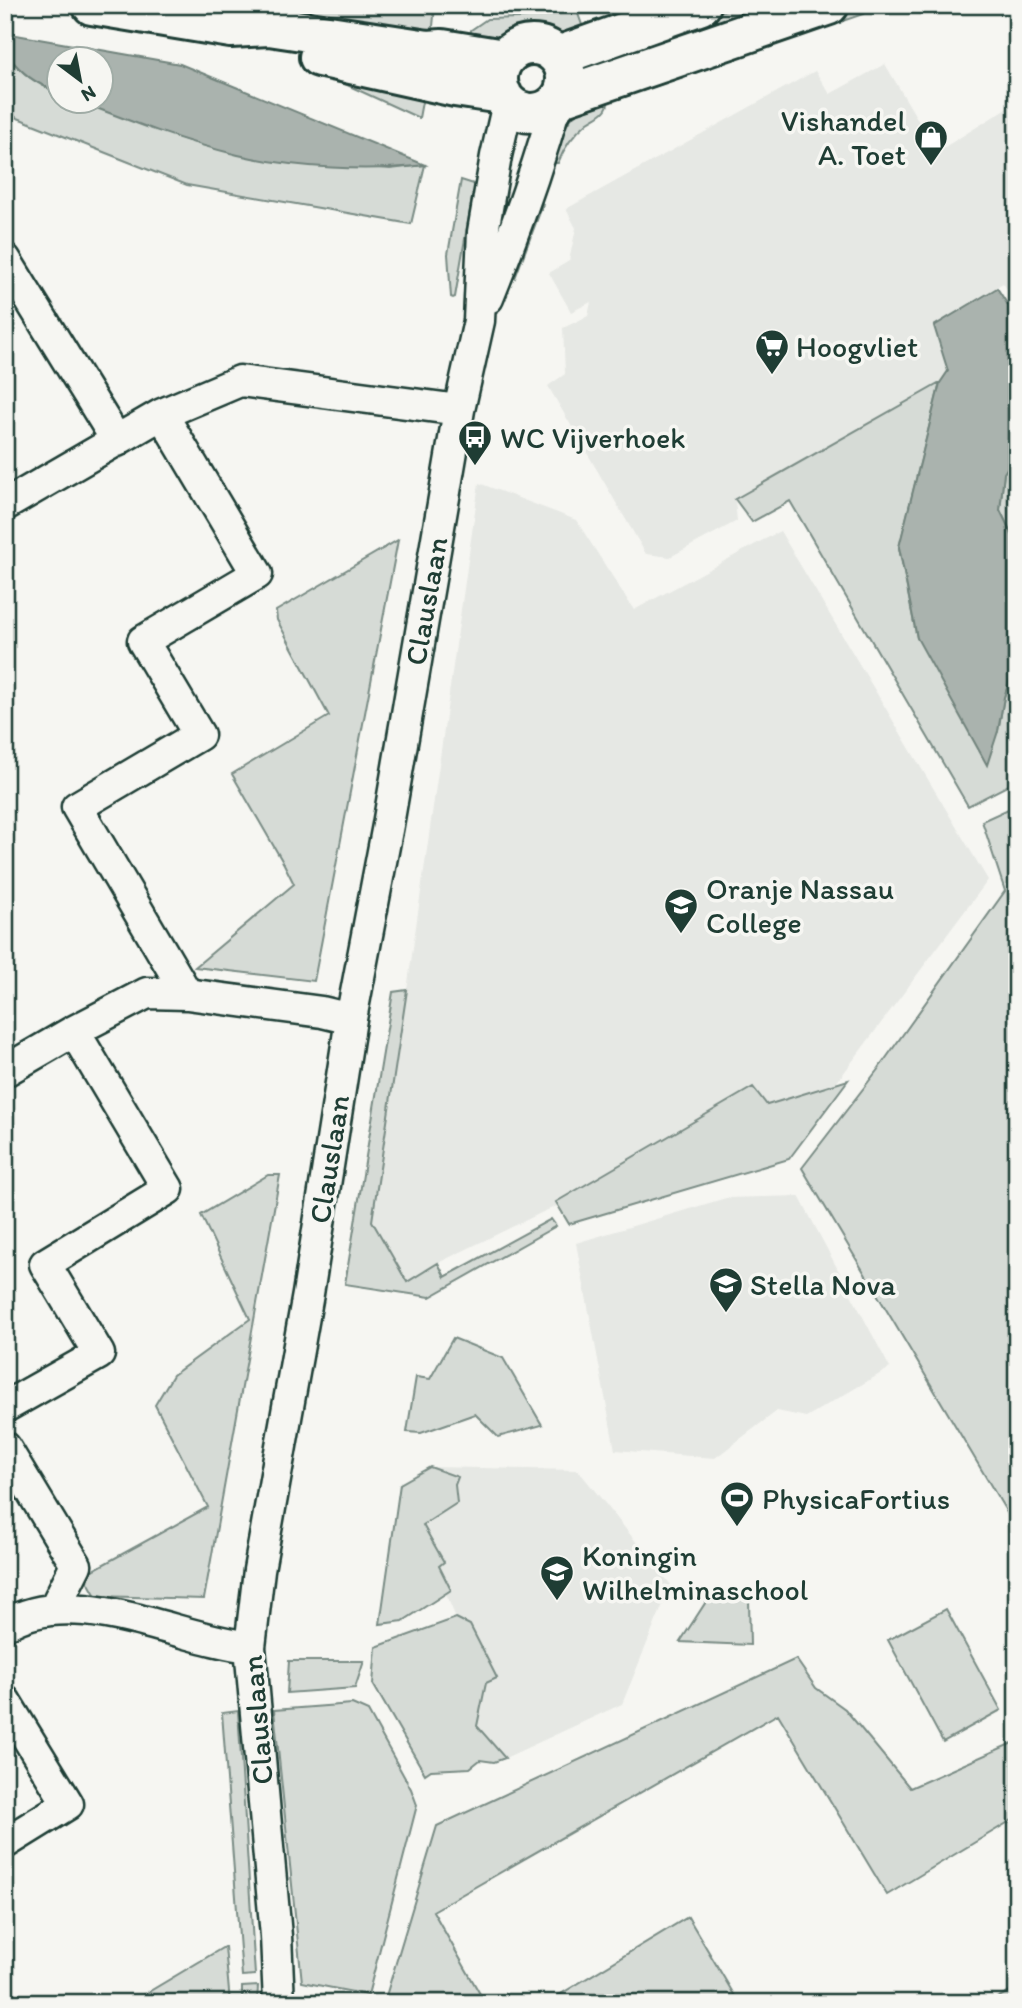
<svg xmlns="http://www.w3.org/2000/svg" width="1022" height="2008" viewBox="0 0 1022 2008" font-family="Itim,sans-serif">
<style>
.built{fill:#e6e8e4}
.green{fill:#d6dbd6;stroke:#7a8c85;stroke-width:2}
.water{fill:#aab3ae;stroke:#72847d;stroke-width:2}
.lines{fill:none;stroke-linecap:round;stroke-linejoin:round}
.street-casing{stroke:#1f3d34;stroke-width:35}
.secondary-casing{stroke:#1f3d34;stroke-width:44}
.street{stroke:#f6f6f2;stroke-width:30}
.secondary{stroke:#f6f6f2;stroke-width:38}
.labels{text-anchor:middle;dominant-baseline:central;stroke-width:7;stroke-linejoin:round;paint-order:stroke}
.poi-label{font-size:30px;fill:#1f3d34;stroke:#f6f6f2;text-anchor:start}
.street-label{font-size:30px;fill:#1f3d34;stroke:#f6f6f2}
</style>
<rect width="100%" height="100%" fill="#f6f6f2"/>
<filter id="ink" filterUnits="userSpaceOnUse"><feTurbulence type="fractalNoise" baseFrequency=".0143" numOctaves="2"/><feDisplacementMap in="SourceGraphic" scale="14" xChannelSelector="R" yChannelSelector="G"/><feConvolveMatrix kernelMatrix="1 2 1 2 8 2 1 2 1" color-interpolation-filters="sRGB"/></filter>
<g filter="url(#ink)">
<!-- built -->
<path class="built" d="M885,64l43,73 15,11 74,-46v203l-14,-22 -69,43 14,45 -8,12 -205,116 2,22 -67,36 -24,-3 -98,-168 17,-12 -2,-46 25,-12 3,-14 -20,10 -22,-39 20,-12 7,-33 -10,-19 249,-138 15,23z
M479,483l97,37 58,90 146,-79 208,349 -160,214 -283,117 -107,52 -31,19 -35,-61 35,-231z
M799,1196l91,172 -84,49 -29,-6 -62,47 -100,-8 -39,-207 150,-45z
M430,1467l148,3 93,115 -49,119 -117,54 -28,-32 9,-43 -30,-65 -56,-134z"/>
<!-- green -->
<path class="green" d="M241,5l194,1 -3,30z
M739,5h61l-166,58 -9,-18z
M856,5h3l4,9 -221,77 -4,-12z
M577,11l9,25 -23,1 -29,-7 -12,1 -29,10h-23l1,-11 16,-11 33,-1z
M5,53c19,22 28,29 54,40l1,9h21l108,39 51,14 150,14 35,-4 -14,59 -224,-39 -182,-72z
M308,67l116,24 -5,27z
M608,98c0,5 1,7 -2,11 -4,6 -12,9 -18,13 -13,11 -24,25 -30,41h-5l-2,-3c13,-33 19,-53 57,-62z
M461,180l16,5 1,3 -5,4 -18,105 -2,1 -2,-1 -3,-43z
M538,200l5,4 -28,74 -3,-2z
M940,383l-41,165 18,90 81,93 6,-34 13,-39v123l-49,25 -178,-305 -38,21 -17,-23z
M1017,453v92l-17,-35 4,-37z
M398,540l-84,441 -119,-14 99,-83 -10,-20 -52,-90 97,-58 -52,-96 -1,-9z
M1017,805v773l-5,-57 -210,-353 77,-100 126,-177 -23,-70z
M407,990l-35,231 35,61 31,-19 7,14 106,-58 5,7 -126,71 -85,-13 48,-292z
M848,1080l-59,79 -220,65 -13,-22 197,-115 14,18z
M268,1175h12l-76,424 -108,-3 -12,-21 124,-68 -53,-102 18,-30 77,-56 -49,-104z
M453,1338l50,20 39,67 -44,12 -23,-23 -54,19 -14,-1 9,-55 14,2z
M430,1467l28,10 -3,8 2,18 -34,22 21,37 -5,4 12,24 -48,31 -23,3 20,-140z
M713,1591l36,8 1,46 -70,-3z
M946,1609l55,101 -58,32 -55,-102z
M456,1618l14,7 27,53 -11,5 -9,43 28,32 -11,4 -14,-2 -10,8 -39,2 -6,4 -52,-90 3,-37z
M796,1659l20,29 29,21 65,79 107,-47v76l-130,78 -109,-181 -345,197 47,83 -7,9h-57l-30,-7 51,-170z
M289,1661h75l-9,27 -68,5z
M352,1704l16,7 43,78 6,16 -49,190 -66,-13 -28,-272z
M238,1711l17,264 -13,1 -20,-263z
M688,1917l51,86h-193z
M225,1947l5,56h-100l94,-56z
M258,1986l-1,17h-15v-16z
M1017,1987v16h-29z"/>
<!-- water -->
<path class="water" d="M5,33l175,31 245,101c-58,7 -130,3 -187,-10 -54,-13 -106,-33 -157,-53h21v-42h-42l-1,33c-26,-11 -35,-18 -54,-40z
M997,288l20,31v134l-13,20 -4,37 17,35v113l-13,39 -6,34 -11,34 -70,-127 -18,-91 41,-164 8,-12 -14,-45z"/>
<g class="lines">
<!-- street casing -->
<g class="street-casing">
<path id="street" d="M5,259l112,182
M488,298c26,-64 49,-128 68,-195
M162,414l95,160 -114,67 56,94 -122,72 110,187
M5,505l157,-91 78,-33 219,29
M5,1071l69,-40 73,-38 40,1 135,18 29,7
M5,1407l94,-53 -54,-90 123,-75 -94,-158
M5,1447l71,118 -22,44
M5,1625c69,-43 171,14 245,22
M5,1701l63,103 -63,39
M279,2003l-3,-67 -26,-289 9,-77 49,-276 43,-275 37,-194 71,-415 20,-89 4,-89 13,-76 12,-53"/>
</g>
<!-- secondary casing -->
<g class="secondary-casing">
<path id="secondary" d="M92,5l139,23 38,-2 159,24 14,-1 62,10
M498 79a34 34 0 1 1 68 0a34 34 0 1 1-68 0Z
M558,56l143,-51
M319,57l136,30 47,7
M561,97l268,-92"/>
</g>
<!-- street -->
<use href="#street" class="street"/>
<!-- secondary -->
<use href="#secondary" class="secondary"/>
</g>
</g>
<!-- icons -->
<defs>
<g id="shop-pin" transform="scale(1.75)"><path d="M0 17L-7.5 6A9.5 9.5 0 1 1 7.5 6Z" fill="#1f3d34" stroke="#f6f6f2"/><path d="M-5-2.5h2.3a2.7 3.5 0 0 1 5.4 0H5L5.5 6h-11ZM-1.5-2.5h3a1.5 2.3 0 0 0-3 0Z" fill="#fff"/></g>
<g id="supermarket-pin" transform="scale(1.75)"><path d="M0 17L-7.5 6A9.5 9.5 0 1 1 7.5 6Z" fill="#1f3d34" stroke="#f6f6f2"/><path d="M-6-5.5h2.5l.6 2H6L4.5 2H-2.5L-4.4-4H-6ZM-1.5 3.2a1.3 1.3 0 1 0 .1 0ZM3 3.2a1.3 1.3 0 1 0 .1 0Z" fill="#fff"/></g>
<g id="bus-pin" transform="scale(1.75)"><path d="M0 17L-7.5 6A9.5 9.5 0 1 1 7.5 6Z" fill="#1f3d34" stroke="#f6f6f2"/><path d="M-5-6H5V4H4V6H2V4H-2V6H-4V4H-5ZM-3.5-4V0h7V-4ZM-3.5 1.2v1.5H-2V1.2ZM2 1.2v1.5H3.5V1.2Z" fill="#fff"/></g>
<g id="school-pin" transform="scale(1.75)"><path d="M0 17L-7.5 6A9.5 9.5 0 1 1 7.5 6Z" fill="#1f3d34" stroke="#f6f6f2"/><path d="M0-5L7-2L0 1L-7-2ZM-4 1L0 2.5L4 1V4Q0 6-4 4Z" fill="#fff"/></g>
<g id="stadium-pin" transform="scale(1.75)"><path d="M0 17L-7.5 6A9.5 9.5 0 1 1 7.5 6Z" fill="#1f3d34" stroke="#f6f6f2"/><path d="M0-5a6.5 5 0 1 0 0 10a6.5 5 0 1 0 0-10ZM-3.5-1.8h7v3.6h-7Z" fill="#fff"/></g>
</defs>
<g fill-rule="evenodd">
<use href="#shop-pin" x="931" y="137"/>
<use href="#supermarket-pin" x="772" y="346"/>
<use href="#bus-pin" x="475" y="437"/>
<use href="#school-pin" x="681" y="905"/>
<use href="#school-pin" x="726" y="1284"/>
<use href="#stadium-pin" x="737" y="1498"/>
<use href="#school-pin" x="557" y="1572"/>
</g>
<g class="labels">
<!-- poi labels -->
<g class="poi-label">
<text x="906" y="120" text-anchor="end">Vishandel<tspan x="906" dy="34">A. Toet</tspan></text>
<text x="796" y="346">Hoogvliet</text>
<text x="500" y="437">WC Vijverhoek</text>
<text x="706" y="888">Oranje Nassau<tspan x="706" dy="34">College</tspan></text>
<text x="750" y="1284">Stella Nova</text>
<text x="762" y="1498">PhysicaFortius</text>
<text x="582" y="1555">Koningin<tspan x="582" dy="34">Wilhelminaschool</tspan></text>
</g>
<!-- street labels -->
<g class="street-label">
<text transform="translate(426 601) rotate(-80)">Clauslaan</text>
<text transform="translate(329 1159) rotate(-81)">Clauslaan</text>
<text transform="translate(257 1720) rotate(-95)">Clauslaan</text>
</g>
</g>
<!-- margin -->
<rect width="1022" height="2008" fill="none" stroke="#f6f6f2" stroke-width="28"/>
<rect x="14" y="14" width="994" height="1980" fill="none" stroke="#1f3d34" stroke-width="2.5" filter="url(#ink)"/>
<!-- north arrow -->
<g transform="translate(80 80) rotate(148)"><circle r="33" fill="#f6f6f2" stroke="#a0aca6" stroke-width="2"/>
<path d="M0-5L12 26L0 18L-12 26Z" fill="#1f3d34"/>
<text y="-10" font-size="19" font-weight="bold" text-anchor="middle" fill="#1f3d34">N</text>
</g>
</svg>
